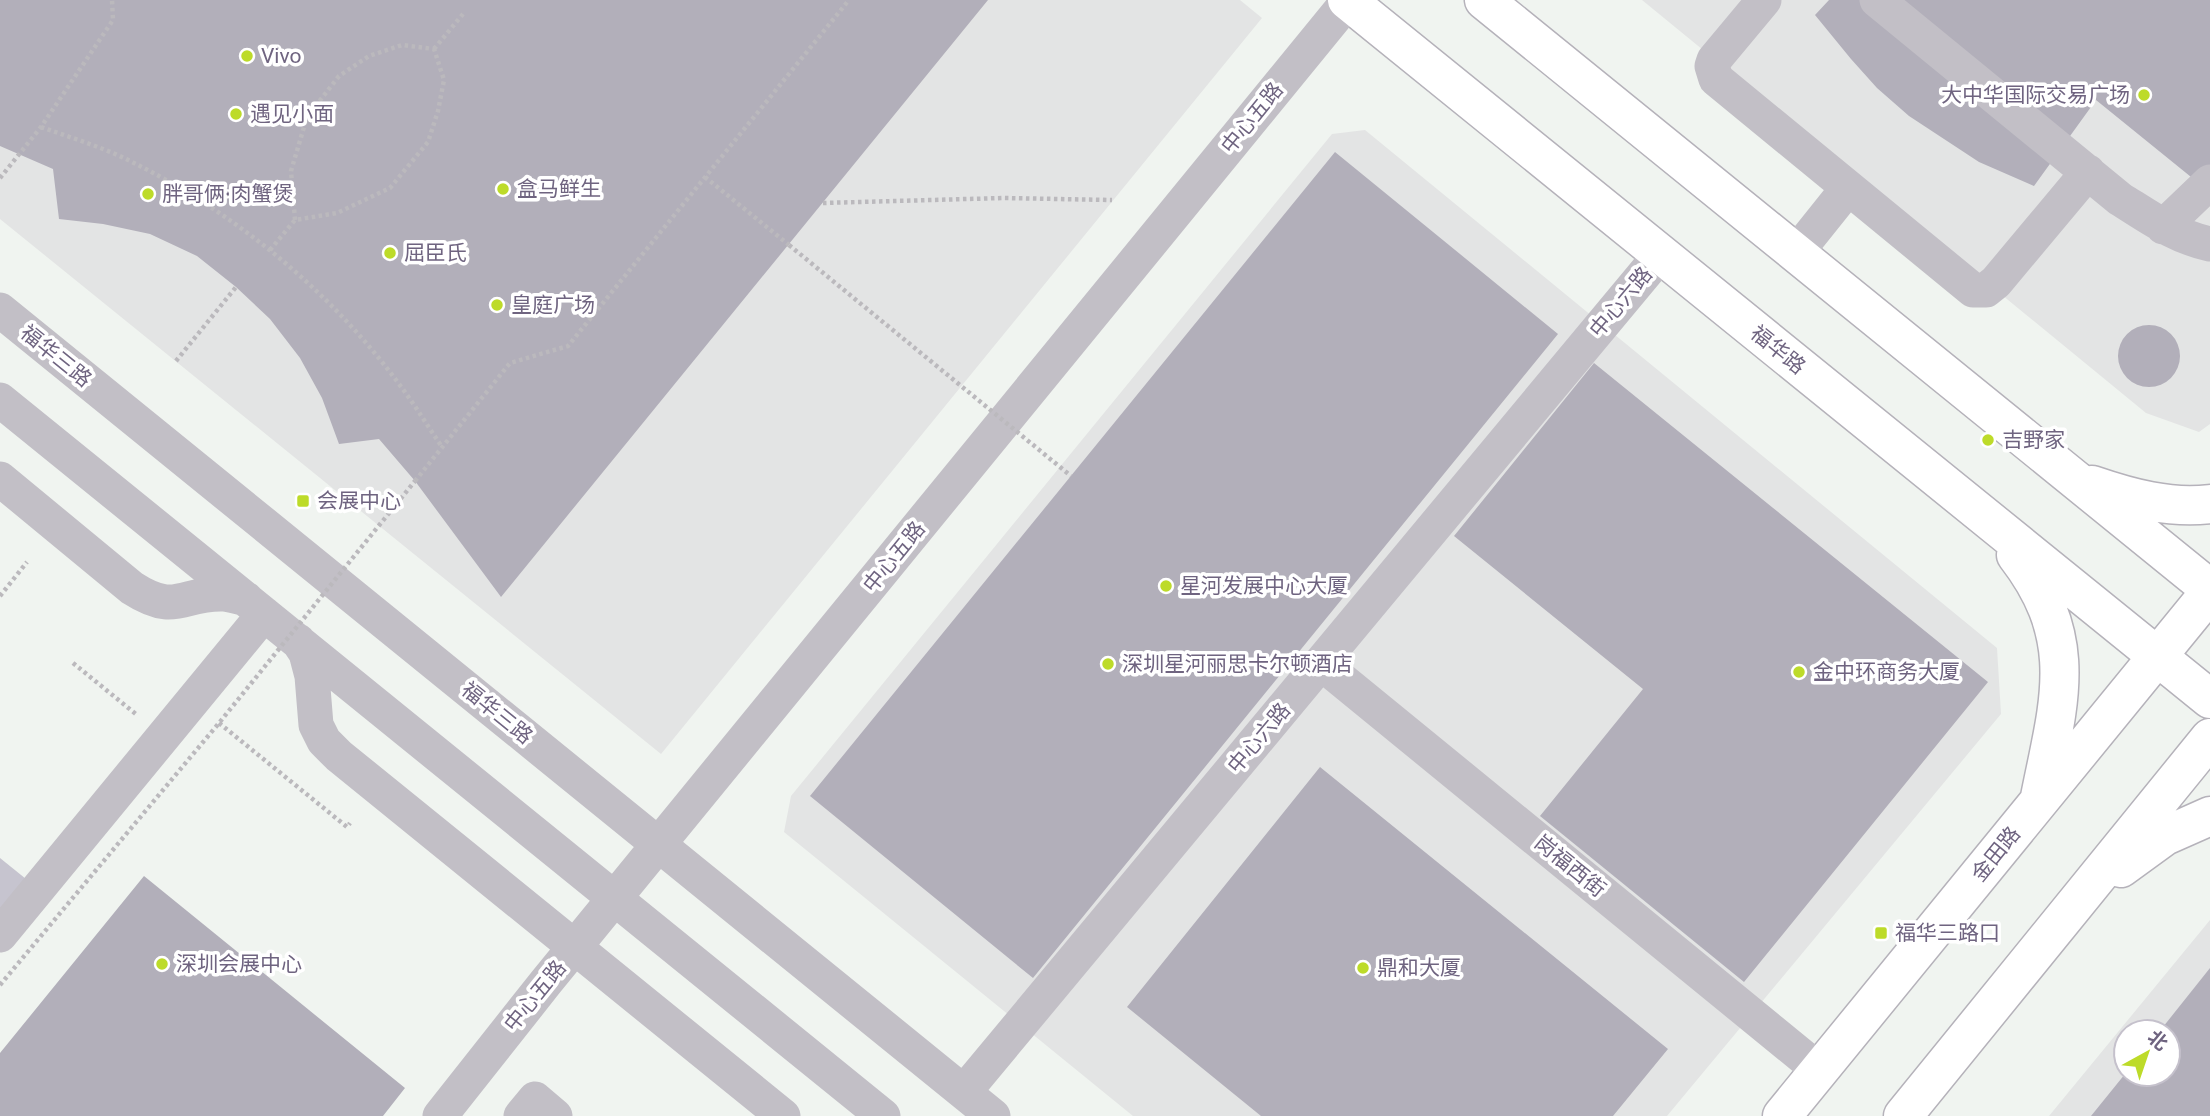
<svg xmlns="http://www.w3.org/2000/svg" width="2210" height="1116" viewBox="0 0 2210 1116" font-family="Roboto,'Noto Sans SC',sans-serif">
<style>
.built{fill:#e3e4e4;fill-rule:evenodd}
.water{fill:#c6c4cf}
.building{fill:#b2afba}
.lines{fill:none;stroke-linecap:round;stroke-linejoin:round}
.major-casing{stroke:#b5b2ba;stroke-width:41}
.path{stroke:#bbb9bd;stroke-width:4.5;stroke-dasharray:3.5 3.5;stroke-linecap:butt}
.minor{stroke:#c2bfc6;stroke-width:35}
.major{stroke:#fff;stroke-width:38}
.path-bridge{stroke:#bbb9bd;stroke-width:4.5;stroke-dasharray:3.5 3.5;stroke-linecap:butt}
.poi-dot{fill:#bddb29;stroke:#fff;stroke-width:2.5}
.labels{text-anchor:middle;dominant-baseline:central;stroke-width:7;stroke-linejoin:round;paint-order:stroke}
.poi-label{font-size:21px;fill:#6f6480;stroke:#fff;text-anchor:start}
.street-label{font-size:21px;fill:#6f6480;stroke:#fff}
</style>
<rect width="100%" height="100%" fill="#f0f4f0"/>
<!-- built -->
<path class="built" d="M0,0h1240l22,18 -601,736 -661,-535z
M1642,0h568v424l-11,8 -53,-19z
M1365,130l632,518 4,66 -334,402h-534l-349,-284 7,-36 541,-662z
M2210,920v196h-161zM2126,1032h42v42h-42z"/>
<!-- water -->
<path class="water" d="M0,858l26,21 -26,31z"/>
<!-- building -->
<path class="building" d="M0,0h988l-487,597 -86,-116 -36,-42 -40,5 -17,-46 -22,-40 -30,-39 -34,-32 -39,-31 -47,-22 -47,-10 -44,-5 -6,-50 -53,-23z
M1829,0h381v168l-14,13 -100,-81 -62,86 -55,-24 -70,-46 -32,-28 -26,-29 -36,-44z
M1335,152l223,182 -525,644 -223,-182z
M2118 356a31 31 0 1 1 62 0a31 31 0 1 1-62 0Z
M1594,363l394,319 -244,300 -204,-166 103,-127 -189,-153z
M1320,767l348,282 -55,67h-352l-134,-109z
M144,876l261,212 -22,28h-383v-63z
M2210,968v148h-119l34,-42h43v-42h-9z"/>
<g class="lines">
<!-- major casing -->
<g class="major-casing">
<path id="major" d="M1347,0l863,699
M1484,0l726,589
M2092,485c38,13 78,24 118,19
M2016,555c65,84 43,147 24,242
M2121,868l44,-32 45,-20
M1782,1116l428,-524
M1903,1116l307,-378"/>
</g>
<!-- path -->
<path class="path" d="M434,49l29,-35
M41,127c28,10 58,19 85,32 105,51 200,128 270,221 17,22 31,45 46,67
M705,177l84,68
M0,178l41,-51 72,-107 -1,-20
M823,203l180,-5 109,2
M295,220l-4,-49 16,-54 32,-41 30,-20 33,-11 32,4
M270,250l25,-30 42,-7 53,-25 38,-46 10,-31 6,-31 -10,-31
M176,361l60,-74
M415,481l95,-118 58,-17 281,-346
M0,596l27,-34
M73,663l64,52
M219,723l128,104 3,-4"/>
<!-- minor -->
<path class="minor" d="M1764,0l-50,60 -2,6 4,13 257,211h13l10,-8 92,-110
M1877,0l243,199c29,18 56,38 90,45
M2163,227l47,-45
M1796,253l52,-65
M0,310l993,806
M0,400l883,716
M0,479l132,109c45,29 50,4 92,6 7,1 15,3 22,5
M298,641l8,12 6,23 4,49 8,16 15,15 444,360
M1321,663l498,407
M0,935l264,-321
M964,1092l697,-838
M440,1116l106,-134 803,-982
M521,1116l14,-17 20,17"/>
<!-- major -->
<use href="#major" class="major"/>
<!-- path-bridge -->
<path class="path-bridge" d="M789,245l282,231
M0,985l219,-262 196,-242"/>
</g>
<!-- markers -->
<g class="poi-dot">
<circle cx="247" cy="56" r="7"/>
<circle cx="2144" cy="95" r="7"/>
<circle cx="236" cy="114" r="7"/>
<circle cx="503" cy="189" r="7"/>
<circle cx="148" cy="194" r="7"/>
<circle cx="390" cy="253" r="7"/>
<circle cx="497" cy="305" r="7"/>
<circle cx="1988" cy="440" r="7"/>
<rect x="296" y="494" width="14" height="14" rx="3.5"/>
<circle cx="1166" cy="586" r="7"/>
<circle cx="1108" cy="664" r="7"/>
<circle cx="1799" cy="672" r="7"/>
<rect x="1874" y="926" width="14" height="14" rx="3.5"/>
<circle cx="162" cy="964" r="7"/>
<circle cx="1363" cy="968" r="7"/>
</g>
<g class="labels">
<!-- poi labels -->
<g class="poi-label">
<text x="261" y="56">Vivo</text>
<text x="2130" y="95" text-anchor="end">大中华国际交易广场</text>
<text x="250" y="114">遇见小面</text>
<text x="517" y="189">盒马鲜生</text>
<text x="162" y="194">胖哥俩·肉蟹煲</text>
<text x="404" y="253">屈臣氏</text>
<text x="511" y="305">皇庭广场</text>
<text x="2002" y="440">吉野家</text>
<text x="317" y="501">会展中心</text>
<text x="1180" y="586">星河发展中心大厦</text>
<text x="1122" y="664">深圳星河丽思卡尔顿酒店</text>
<text x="1813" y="672">金中环商务大厦</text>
<text x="1895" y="933">福华三路口</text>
<text x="176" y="964">深圳会展中心</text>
<text x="1377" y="968">鼎和大厦</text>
</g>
<!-- street labels -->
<g class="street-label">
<text transform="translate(1252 118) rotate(-51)">中心五路</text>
<text transform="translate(1621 302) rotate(-50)">中心六路</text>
<text transform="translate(1778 350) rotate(39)">福华路</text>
<text transform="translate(56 356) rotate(39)">福华三路</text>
<text transform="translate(894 557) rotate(-51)">中心五路</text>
<text transform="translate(497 713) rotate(39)">福华三路</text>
<text transform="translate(1259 738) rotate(-50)">中心六路</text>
<text transform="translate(1996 854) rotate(-51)">金田路</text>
<text transform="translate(1570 866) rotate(39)">岗福西街</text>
<text transform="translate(535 996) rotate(-51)">中心五路</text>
</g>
</g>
<!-- north arrow -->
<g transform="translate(2147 1053) rotate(40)"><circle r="33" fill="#ffffff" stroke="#c5c1cc" stroke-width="2"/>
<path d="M0-5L12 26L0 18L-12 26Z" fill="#bddb29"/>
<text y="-10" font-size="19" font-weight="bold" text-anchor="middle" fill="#6f6480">北</text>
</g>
</svg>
